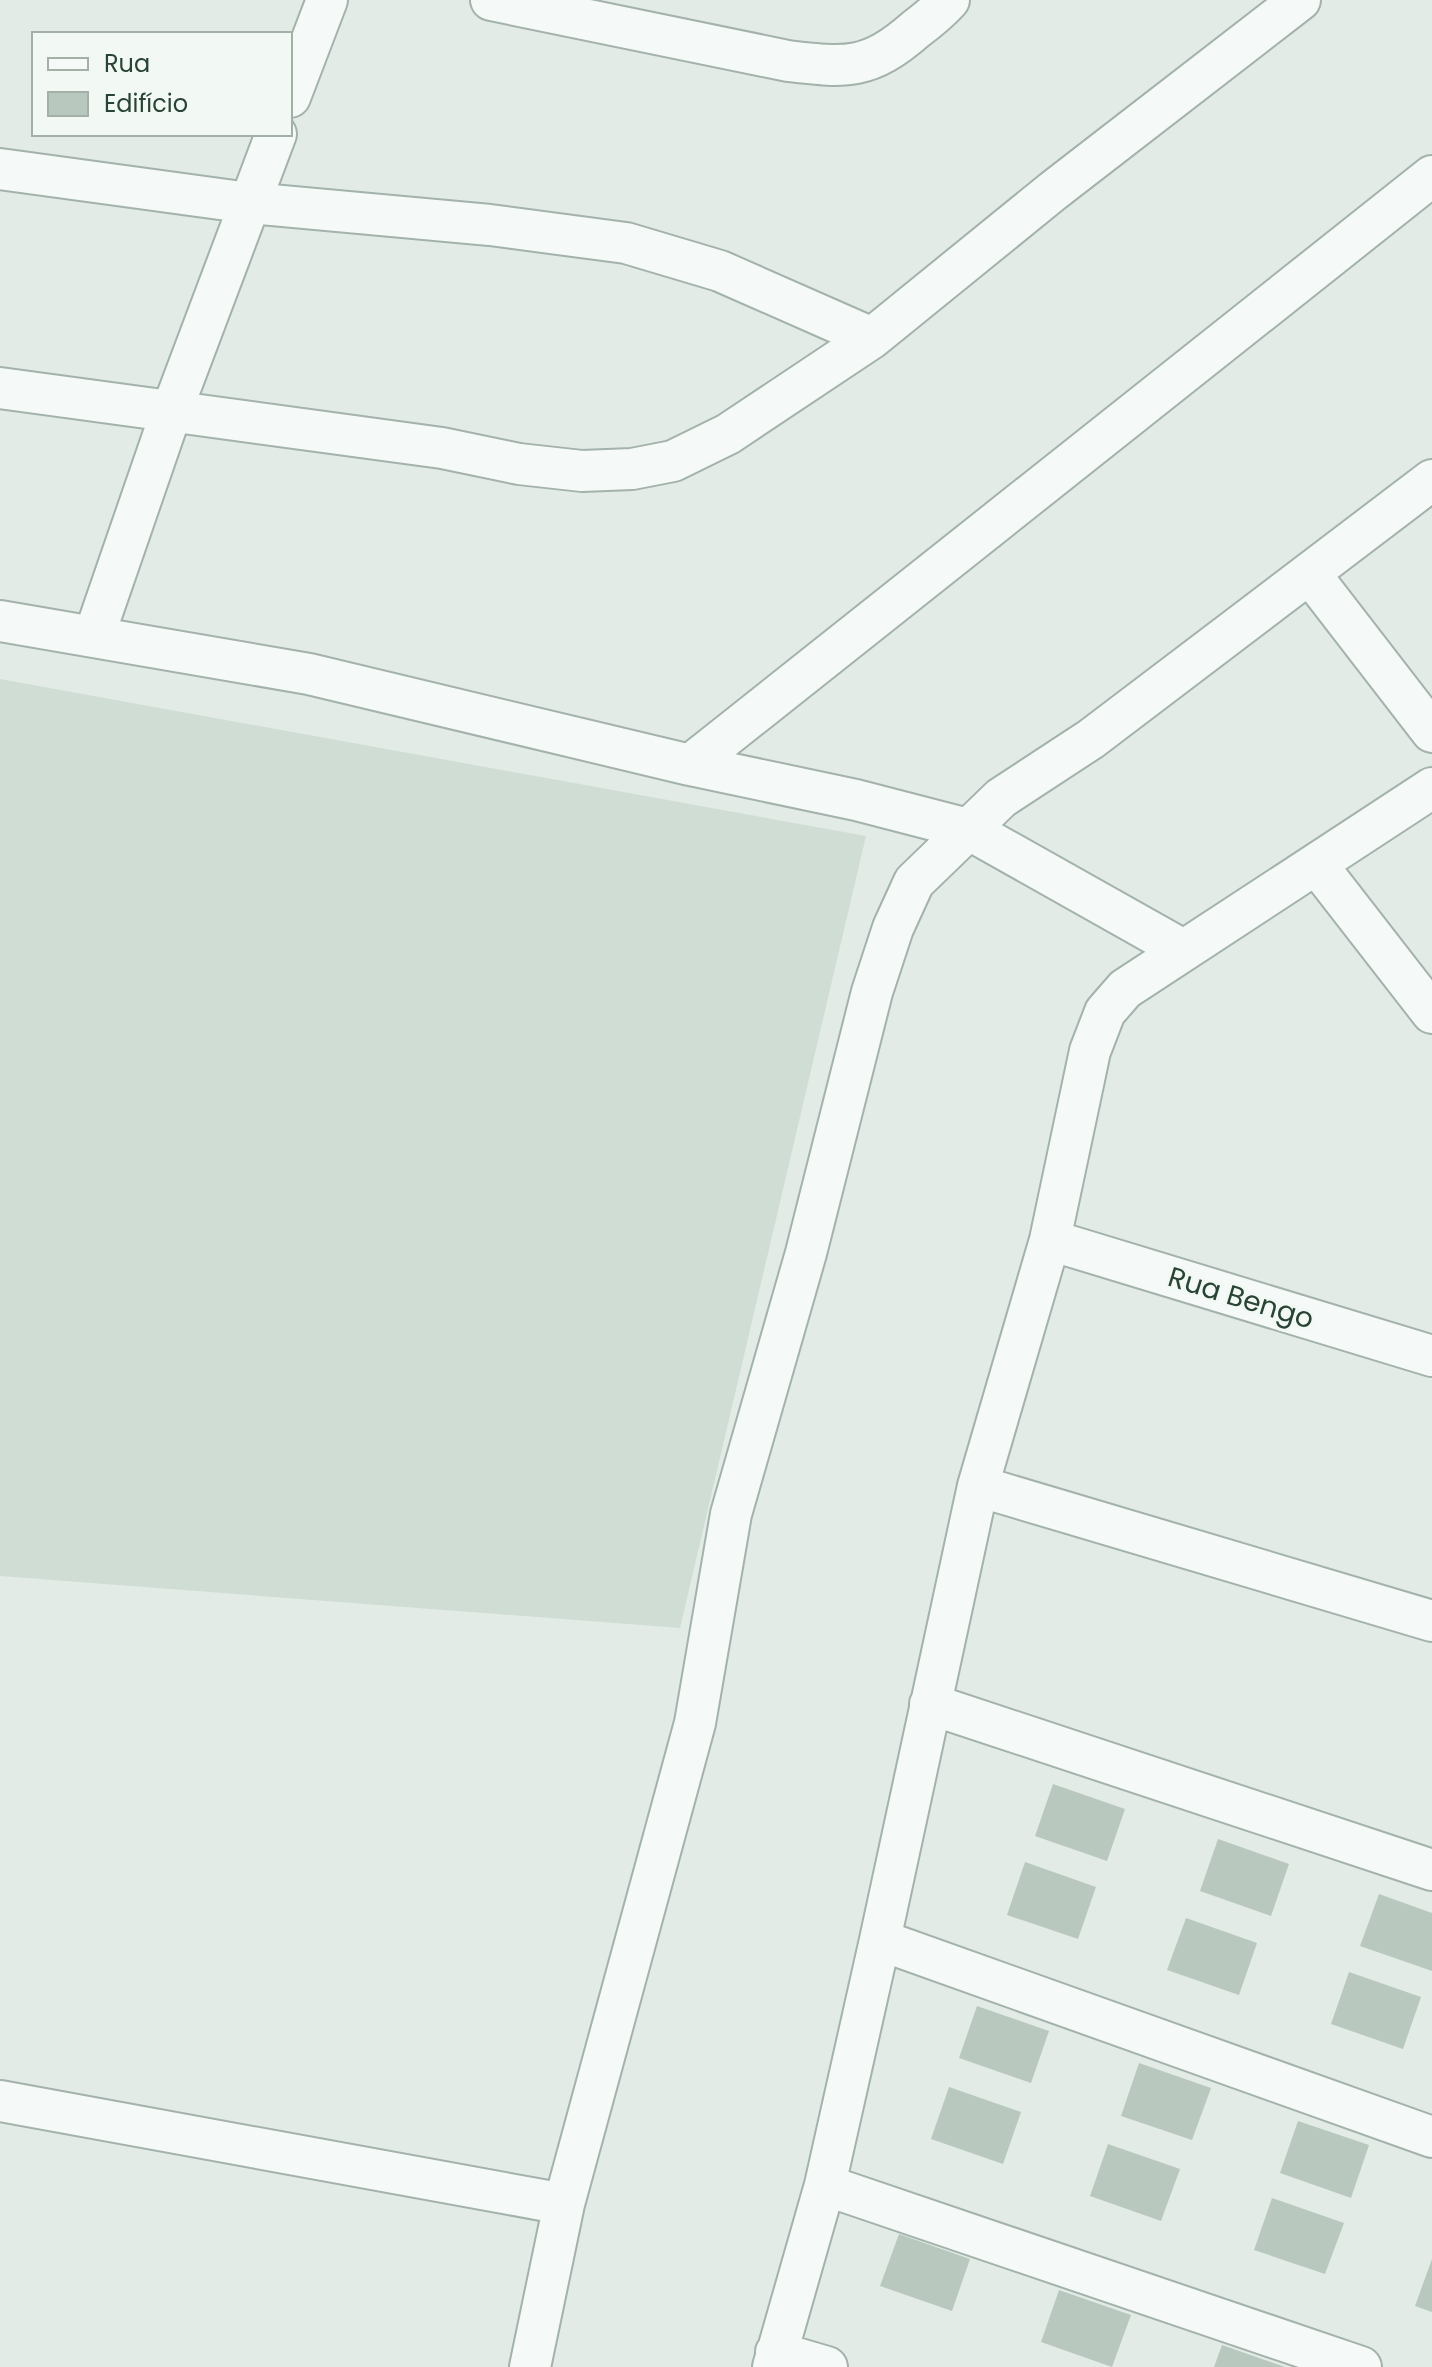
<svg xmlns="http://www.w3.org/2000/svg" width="1432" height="2367" viewBox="0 0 1432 2367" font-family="Poppins,sans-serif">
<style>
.built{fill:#d0ddd5}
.building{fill:#b9c8bf}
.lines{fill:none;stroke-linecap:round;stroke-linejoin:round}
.street-casing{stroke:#a3b2aa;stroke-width:44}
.street{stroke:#f5f9f7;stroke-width:40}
.labels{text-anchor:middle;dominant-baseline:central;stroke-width:6;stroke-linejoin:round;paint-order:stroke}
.street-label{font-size:28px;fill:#294335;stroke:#f2f8f4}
</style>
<rect width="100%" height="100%" fill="#e2ebe6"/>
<!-- built -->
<path class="built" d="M0,679l866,157 -186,792 -680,-52z"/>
<!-- building -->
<path class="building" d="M1053,1784l72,25 -18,52 -72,-25z
M1218,1839l71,25 -18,52 -71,-25z
M1025,1862l71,25 -18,52 -71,-24z
M1379,1894l53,19v58l-72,-25z
M1186,1918l71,25 -18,52 -72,-25z
M1349,1972l72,25 -18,52 -72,-25z
M977,2006l72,25 -18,52 -72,-25z
M1139,2063l72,25 -19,52 -71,-24z
M949,2087l72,25 -18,52 -72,-25z
M1298,2121l71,24 -18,53 -71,-25z
M1108,2144l72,25 -19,52 -71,-25z
M1272,2198l72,25 -19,51 -71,-24z
M899,2234l71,25 -18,52 -72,-25z
M1432,2259v53l-17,-6z
M1059,2290l72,25 -19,52 -71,-25z
M1222,2345l63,22h-71z"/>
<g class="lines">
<!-- street casing -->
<g class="street-casing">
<path id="street" d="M491,0l297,61c60,7 81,9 128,-32 12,-9 23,-18 33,-29
M290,97l37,-97
M0,169l249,34 241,22 136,18 94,28 152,67
M0,388l442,60 77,16 63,7 50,-2 41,-8 55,-27 144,-96 181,-147 247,-191
M1310,574l122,158
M0,621l309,53 381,91 166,35 112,29 215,121
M94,636l78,-226 104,-276
M690,765l742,-589
M1317,865l115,148
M1050,1240l382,116
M978,1486l454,135
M930,1704l502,166
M880,1940l552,197
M0,2101l564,103
M825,2185l536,182
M776,2352l51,15
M530,2367l34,-163 131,-481 36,-209 75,-261 66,-261 21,-64 21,-46 87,-84 90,-59 341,-259
M773,2367l52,-182 55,-245 98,-454 72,-246 40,-189 15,-39 20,-23 307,-201"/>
</g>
<!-- street -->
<use href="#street" class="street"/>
</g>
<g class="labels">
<!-- street labels -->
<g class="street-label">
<text transform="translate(1241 1298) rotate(17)">Rua Bengo</text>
</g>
</g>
<!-- legend -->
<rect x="32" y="32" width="260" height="104" fill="#f2f8f4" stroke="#a2b0a8" stroke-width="2"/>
<rect x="48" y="58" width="40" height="12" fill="#f5f9f7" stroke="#a2b0a8" stroke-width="2"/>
<text x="104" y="72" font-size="24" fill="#294335">Rua</text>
<rect x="48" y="92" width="40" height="24" fill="#b9c8bf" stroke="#a2b0a8" stroke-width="2"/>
<text x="104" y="112" font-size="24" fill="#294335">Edifício</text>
</svg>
